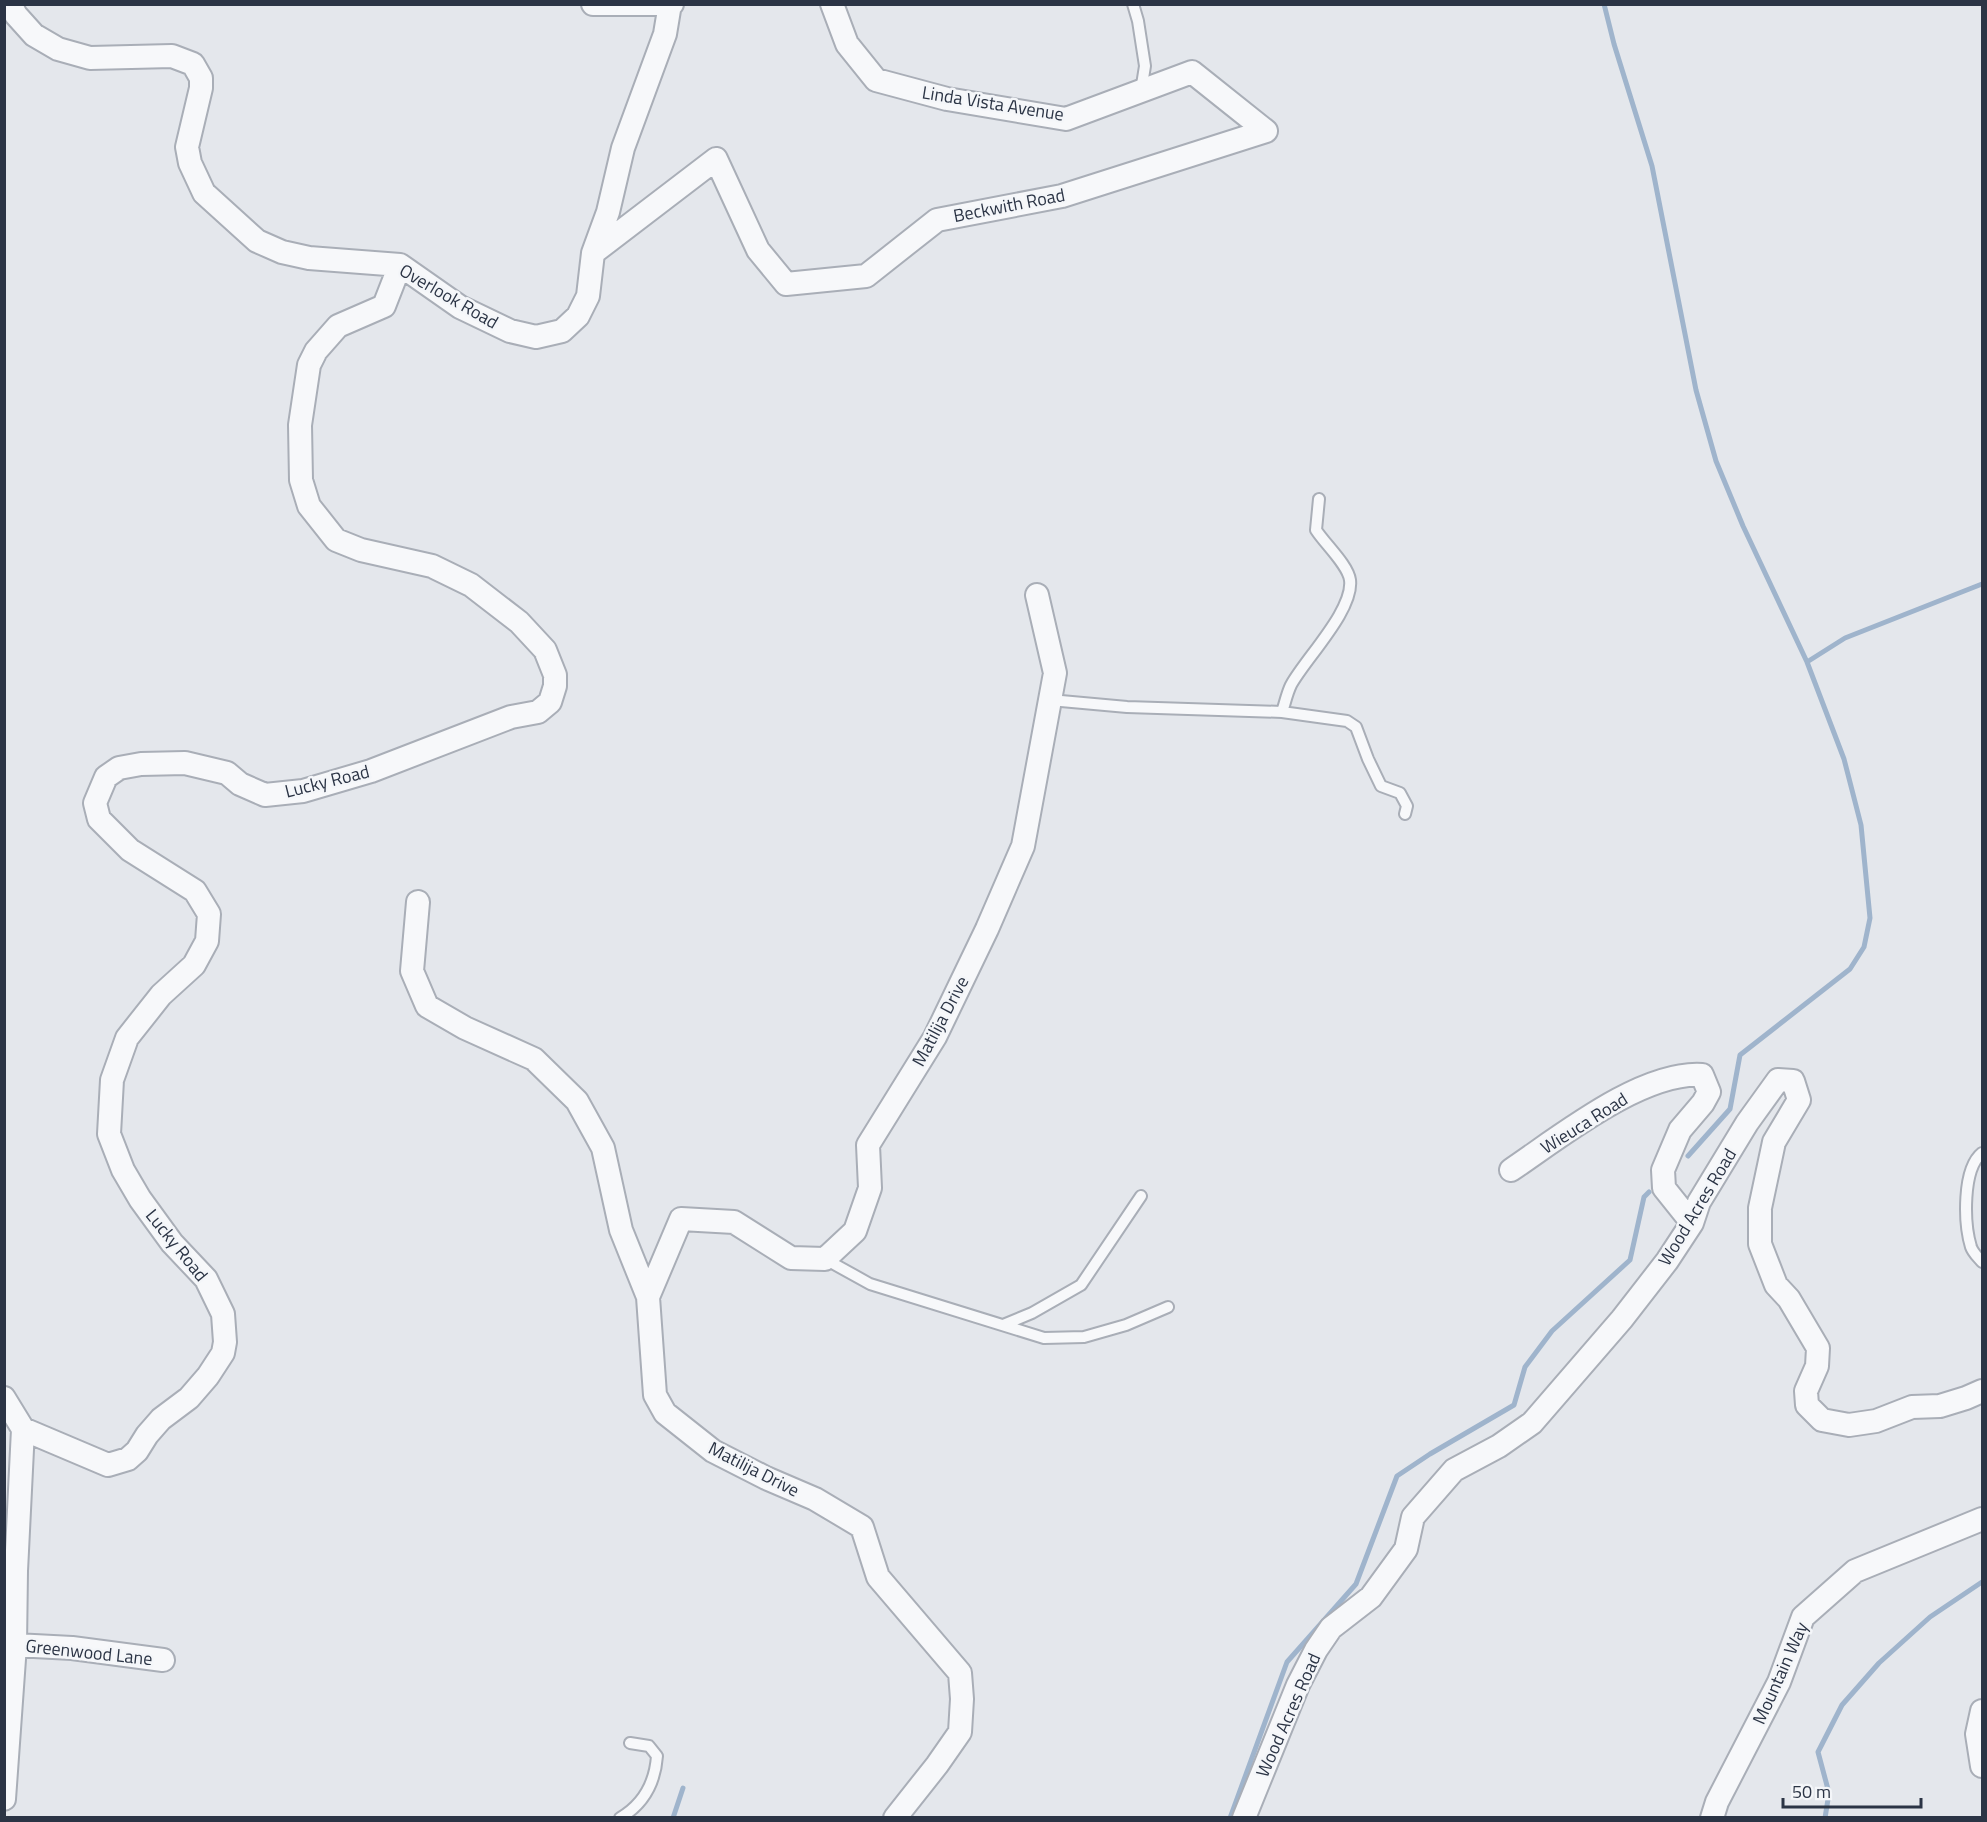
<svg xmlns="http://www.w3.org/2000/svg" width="1987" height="1822" viewBox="0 0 1987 1822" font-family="'Titillium Web',sans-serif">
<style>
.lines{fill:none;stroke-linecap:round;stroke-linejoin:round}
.stream{stroke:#9fb4cc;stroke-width:5}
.lane-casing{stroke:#a9aeb7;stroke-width:14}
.street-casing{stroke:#a9aeb7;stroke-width:26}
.lane{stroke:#f7f8fa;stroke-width:10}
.street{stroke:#f7f8fa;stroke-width:22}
.labels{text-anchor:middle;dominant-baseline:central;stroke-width:5;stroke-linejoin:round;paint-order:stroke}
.street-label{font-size:18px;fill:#2b3445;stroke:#f4f6f9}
</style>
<rect width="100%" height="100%" fill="#e4e7ec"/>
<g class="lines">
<!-- stream -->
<path class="stream" d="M1604,4l10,40 38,122 44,224 20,71 27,65 64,136 37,97 17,66 9,93 -6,29 -14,22 -110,86 -10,54 -42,47
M1807,662l38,-24 137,-54
M673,1818l10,-30
M1230,1818l57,-156 69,-78 41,-108 33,-22 84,-49 11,-38 27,-36 78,-71 14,-63 5,-5
M1825,1818l4,-25 -11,-41 24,-47 37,-42 51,-46 52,-35"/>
<!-- lane casing -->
<g class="lane-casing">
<path id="lane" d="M1133,4l5,17 7,45 -4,25
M1050,700l77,7 155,5 65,9 9,6 12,32 13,27 19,7 7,13 -2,8
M1282,712c3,-9 5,-19 9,-27 14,-26 63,-75 59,-105 -2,-15 -25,-36 -34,-50l3,-31
M1982,1153c-20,16 -18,71 -11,94 2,6 7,10 11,15
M825,1259l45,25 174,54 40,-1 42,-12 42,-18
M1003,1325l29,-12 49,-28 60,-89
M620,1818c24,-14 35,-35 37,-62l-8,-10 -19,-3"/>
</g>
<!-- street casing -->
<g class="street-casing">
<path id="street" d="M10,4l6,11 18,20 24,14 32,9 82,-2 21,8 8,14v10l-14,59 3,16 14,30 53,48 25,11 27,6 91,7 60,42 50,24 26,6 26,-6 16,-15 10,-20 5,-43 15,-41 15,-64 42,-114 5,-30
M593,4h79
M832,4l15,40 29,36 71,19 119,20 126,-47 74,59
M593,253l123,-94 42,91 28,34 80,-8 71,-56 125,-24 204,-65
M418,902l-6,69 15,35 38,22 69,31 43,42 26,47 18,82 27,67
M1511,1170c49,-33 131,-99 191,-95l7,17 -6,11 -23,27 -17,40 1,18 28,35
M4,1398l19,31 -7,142 -1,74 -11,154
M23,1429l85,36 20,-6 9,-8 10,-16 14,-16 28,-21 19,-22 15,-23 2,-11 -2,-28 -17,-35 -34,-36 -32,-44 -17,-29 -14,-36 3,-54 15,-42 34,-43 33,-30 13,-24 2,-27 -14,-23 -65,-41 -31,-31 -4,-16 11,-26 13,-9 22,-4 44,-1 42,10 13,11 25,11 38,-4 68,-20 140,-54 27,-5 12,-10 5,-16v-11l-10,-25 -26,-28 -48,-37 -39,-19 -71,-16 -25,-10 -27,-34 -8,-26 -1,-55 9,-60 7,-14 22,-25 46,-20 16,-41
M15,1645l57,3 91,12
M1982,1711l-5,23 5,32
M895,1818l42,-53 23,-33 2,-33 -2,-26 -82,-96 -16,-50 -47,-28 -49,-21 -53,-27 -48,-38 -10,-18 -7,-98 33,-78 53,3 57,36 34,1 30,-28 15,-43 -2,-43 67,-108 52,-108 36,-83 32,-173 -18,-78
M1244,1818l54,-133 18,-35 15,-22 40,-31 35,-48 7,-32 41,-47 45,-24 33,-23 90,-104 45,-58 25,-38 7,-21 48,-79 31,-43 15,1 6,19 -25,42 -14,66v36l16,41 13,14 29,49 -1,18 -11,25 1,14 15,15 27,5 27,-4 36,-14 28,-1 26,-8 16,-7
M1712,1818l5,-16 62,-120 24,-65 52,-46 127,-52"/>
</g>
<!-- lane -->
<use href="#lane" class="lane"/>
<!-- street -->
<use href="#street" class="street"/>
</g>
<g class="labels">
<!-- street labels -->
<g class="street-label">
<text transform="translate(993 103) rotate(9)">Linda Vista Avenue</text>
<text transform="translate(1009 205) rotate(-11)">Beckwith Road</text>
<text transform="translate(449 296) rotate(30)">Overlook Road</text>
<text transform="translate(327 781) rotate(-14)">Lucky Road</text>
<text transform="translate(940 1021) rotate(-62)">Matilija Drive</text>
<text transform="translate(1584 1123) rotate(-32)">Wieuca Road</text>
<text transform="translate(1697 1207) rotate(-59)">Wood Acres Road</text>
<text transform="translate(177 1245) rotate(51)">Lucky Road</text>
<text transform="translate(754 1469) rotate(27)">Matilija Drive</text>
<text transform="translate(89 1652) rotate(6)">Greenwood Lane</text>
<text transform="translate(1780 1673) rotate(-66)">Mountain Way</text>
<text transform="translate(1288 1715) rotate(-66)">Wood Acres Road</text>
</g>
</g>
<!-- border -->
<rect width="1987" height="1822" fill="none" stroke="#2b3445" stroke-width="12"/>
<!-- scale -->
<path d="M1783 1798v9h138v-9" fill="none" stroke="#2b3445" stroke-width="3"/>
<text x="1792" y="1798" font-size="18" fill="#2b3445" stroke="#f4f6f9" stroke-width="4.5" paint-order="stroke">50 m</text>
</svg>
